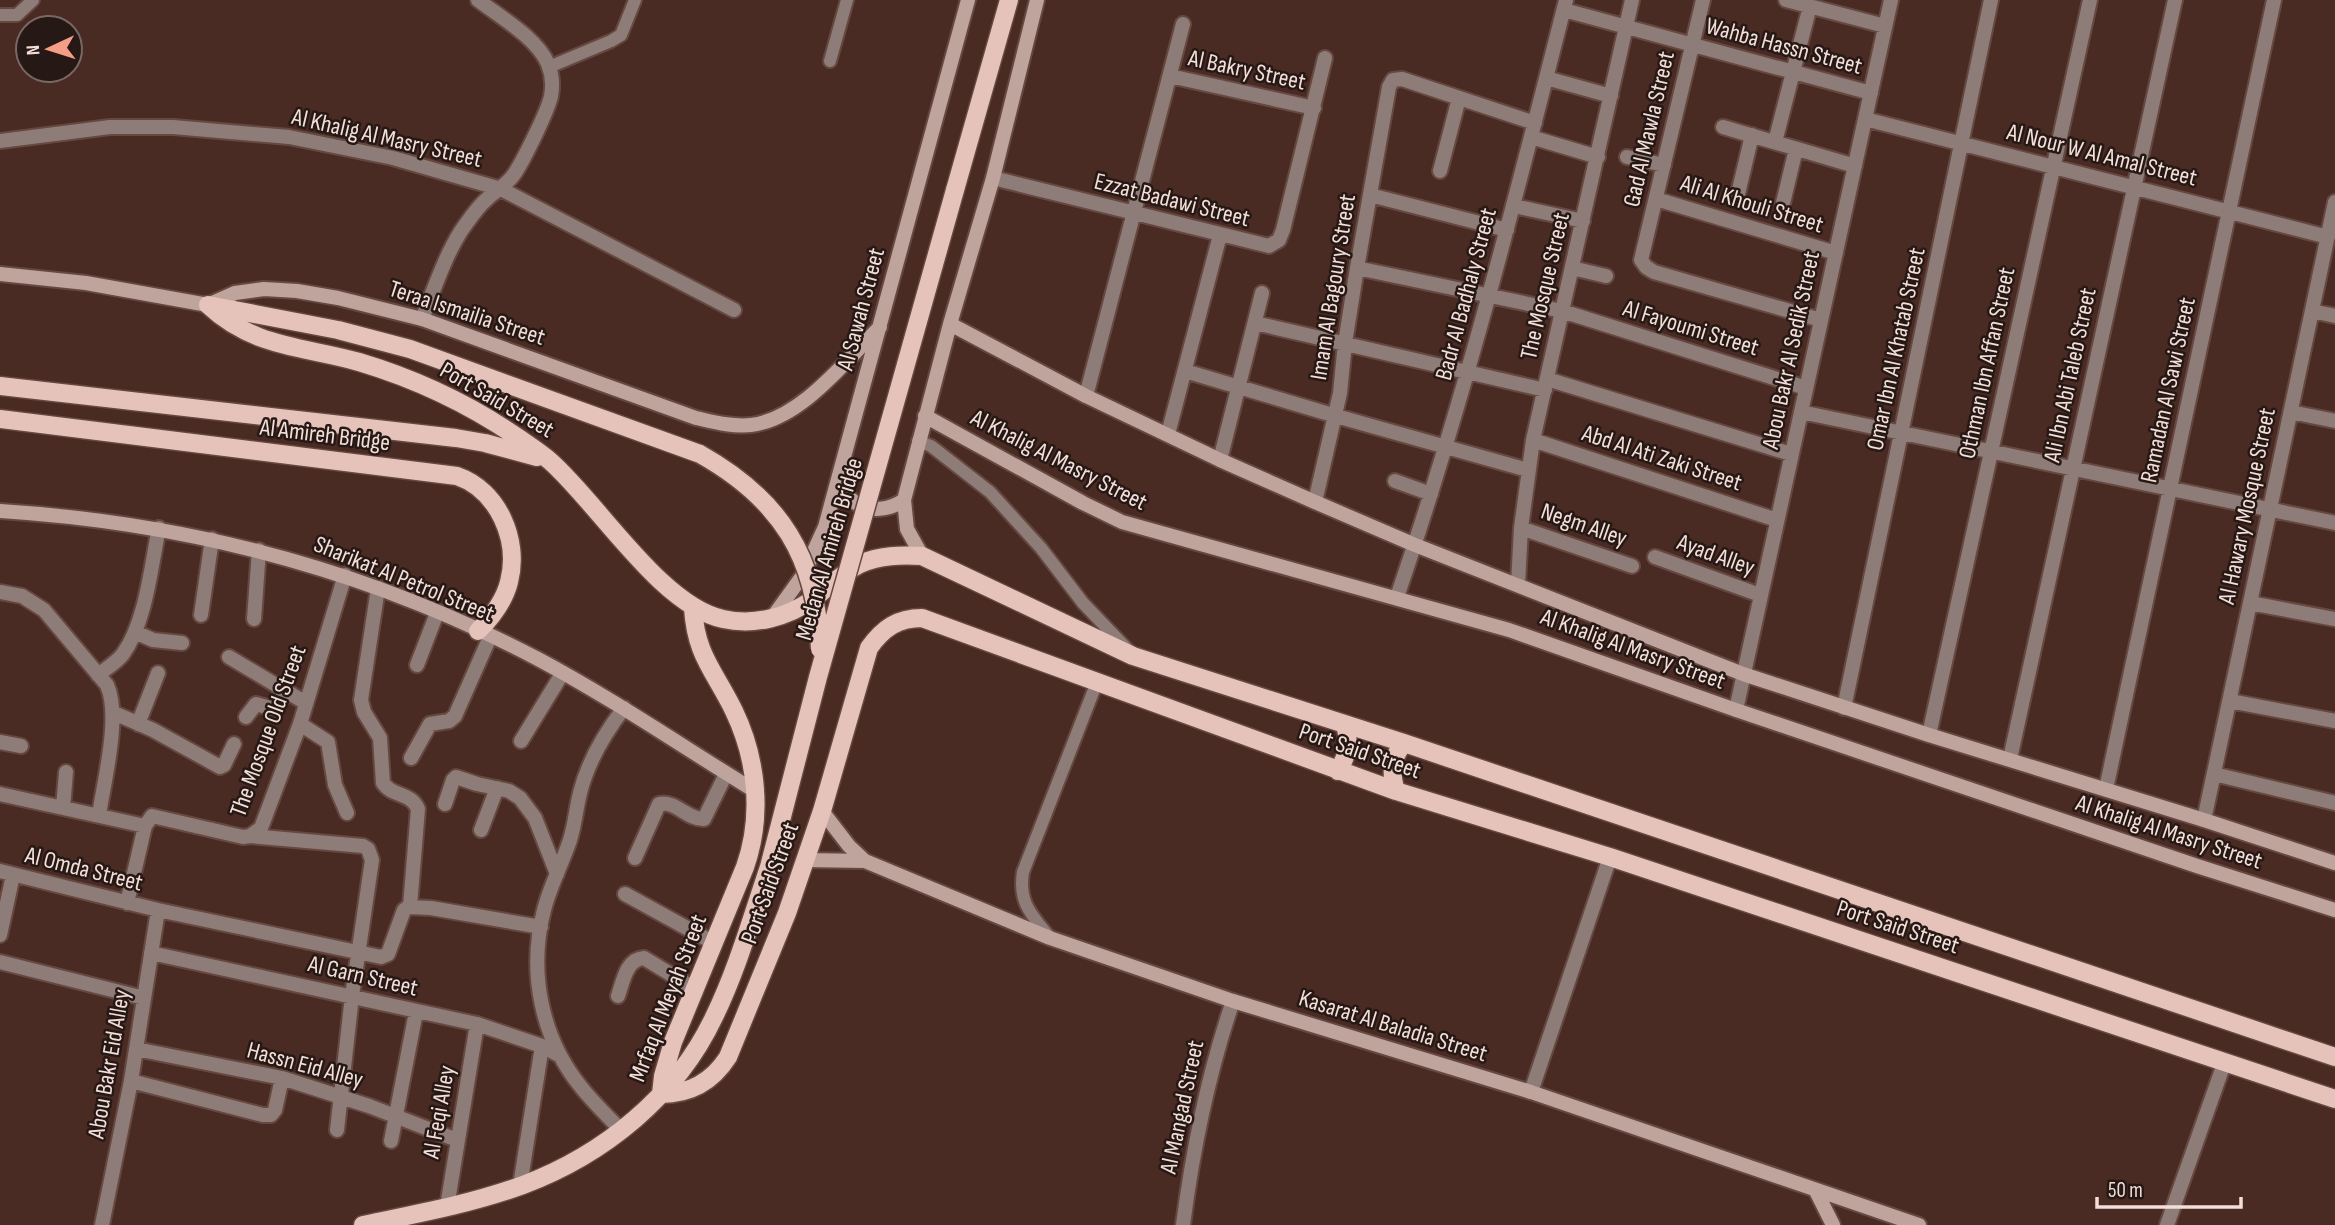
<svg xmlns="http://www.w3.org/2000/svg" width="2335" height="1225" viewBox="0 0 2335 1225" font-family="'Sofia Sans Condensed',sans-serif">
<style>
.lines{fill:none;stroke-linecap:round;stroke-linejoin:round}
.lane-casing{stroke:#654840;stroke-width:16}
.street-casing{stroke:#654840;stroke-width:18}
.secondary-casing{stroke:#654840;stroke-width:18}
.primary-casing{stroke:#654840;stroke-width:21}
.lane{stroke:#8d7c78;stroke-width:12}
.street{stroke:#8d7c78;stroke-width:14}
.secondary{stroke:#bea49d;stroke-width:14}
.primary{stroke:#e5c3ba;stroke-width:18}
.primary-bridge-casing{stroke:#654840;stroke-width:21;stroke-linecap:butt}
.primary-bridge{stroke:#e5c3ba;stroke-width:18}
.labels{text-anchor:middle;dominant-baseline:central;stroke-width:5;stroke-linejoin:round;paint-order:stroke}
.street-label{font-size:24px;fill:#f3dfd9;stroke:#261814}
</style>
<rect width="100%" height="100%" fill="#4a2b23"/>
<g class="lines">
<!-- lane casing -->
<g class="lane-casing">
<path id="lane" d="M0,15h17l16,-15
M830,61l17,-61
M549,67l62,-26 10,-6 14,-35
M918,441l13,5 59,46 51,56 42,55 45,47
M1050,938c-18,-23 -32,-35 -27,-66l74,-190"/>
</g>
<!-- street casing -->
<g class="street-casing">
<path id="street" d="M1703,0l-62,260 5,7 8,5 167,48
M1786,0l99,26
M1564,10l307,83
M1170,76l144,32
M1546,78l65,18
M1865,119l463,118
M1723,127l132,39
M1531,137l67,20
M0,141l110,-14h63l116,10 104,21 108,31 233,121
M1775,142l35,-136
M1627,157l37,8
M1440,171l19,-73
M993,178l276,68 10,-6 4,-10 42,-172
M1738,194l14,-59
M1370,195l137,35
M1656,199l180,54
M1783,203l13,-54
M1514,206l69,15
M1357,268l205,43 244,77
M1572,268l34,8
M2312,311l23,5
M422,319c12,-29 22,-61 39,-88 8,-11 16,-24 27,-33 9,-8 20,-14 27,-25 9,-14 33,-62 36,-77 2,-10 1,-22 -3,-32 -11,-26 -48,-47 -70,-64
M1255,323l290,67
M1185,371l151,45 192,54
M1547,379l244,75
M1086,396l97,-372
M1801,412l534,111
M2291,412l44,9
M1168,434l52,-199
M1533,440l244,80
M1220,460l42,-167
M1395,481l36,13
M1315,502l25,-109 5,-50 12,-75 32,-181 4,-7 9,-1 133,44
M1521,528l111,38
M1655,557l105,38
M1518,584l3,-56 12,-88 99,-440
M378,588l-17,112 3,12 16,26 3,45c9,14 28,9 35,26l-8,97
M0,592l22,4 22,14 63,75c14,31 -3,96 -8,130
M1397,597c67,-196 118,-396 169,-597
M2250,603l85,16
M201,615l11,-76
M254,619l5,-69
M135,632l18,8 29,3
M229,657l77,46
M417,665l20,-52
M98,675c9,-7 19,-13 25,-21 23,-32 28,-88 36,-126
M2230,701l105,20
M1844,708l147,-708
M1736,710l155,-710
M114,713l39,17 67,37 4,-2 10,-21
M246,717l10,-13 18,5 13,-18
M138,724l20,-51
M300,724l28,18 7,43 12,28
M1929,735l161,-735
M521,741l41,-67
M0,742l21,4
M411,758l19,-34 19,-3 6,-5 35,-79
M2010,759l165,-759
M2214,774l121,29
M2106,789l168,-789
M0,794l145,32
M445,804l8,-24 3,-3 21,7 32,7 11,7 15,20 22,56
M63,808l3,-36
M2204,820l131,-618
M481,830l16,-42
M250,836l113,10 5,3 4,11 -20,136 -15,134
M635,858l24,-54c16,-4 29,16 45,15l22,-45
M0,871l158,39 223,47 7,-3 16,-44 4,-3 23,1 110,19
M625,894l89,49
M127,903l18,-77 7,-10 91,21 7,-1 11,-8 39,-104 45,-149
M0,935l13,-60
M151,953l326,71 65,22 18,10
M0,962l144,36
M618,996c5,-14 8,-37 26,-38l51,31
M136,1049l146,29 87,28 88,34
M131,1081l132,34h8l4,-5 7,-32
M1531,1092l79,-235
M621,1130c-14,-14 -28,-28 -40,-43 -40,-49 -53,-116 -37,-177 6,-24 18,-46 26,-70 5,-16 6,-31 10,-47 8,-32 24,-59 44,-85
M391,1141l25,-129
M520,1186l22,-140
M447,1207l30,-183
M102,1225l29,-144 27,-171
M1183,1225c10,-77 25,-151 50,-224
M2167,1225l58,-164"/>
</g>
<!-- secondary casing -->
<g class="secondary-casing">
<path id="secondary" d="M0,274l86,9 122,22 27,-12 29,-4 33,2 41,7 84,21 274,99c18,4 36,9 55,7 50,-6 94,-64 129,-98
M950,324l136,72 134,64 95,42 100,43 328,129 186,61 275,85 131,43
M925,416l158,87 39,19 387,108 227,80 461,156 138,44
M841,473c1,36 37,45 63,27
M0,511c190,12 369,59 538,148 75,40 145,88 217,132
M922,556l-15,-27 -3,-29 46,-176 43,-146 44,-178
M772,618l31,-43 22,-48 143,-527
M822,811l27,35 16,15
M805,860l60,1 185,77 183,63 298,91 388,133
M1816,1191l17,34"/>
</g>
<!-- primary casing -->
<g class="primary-casing">
<path id="primary" d="M955,190l54,-190
M208,305c46,43 94,41 151,57 57,17 112,43 161,77 10,7 21,14 30,22 48,42 111,145 173,158 32,7 65,-2 90,-20 16,-12 29,-26 47,-35 20,-9 41,-9 62,-8l211,100 271,87 931,314
M208,305l130,25 72,19 290,105
M0,386l456,52 29,5 52,14
M0,419l457,57c41,14 63,64 52,106 -5,20 -17,35 -31,49
M1338,771c10,-16 12,-29 7,-46
M1396,791c-6,-18 -5,-33 8,-48
M661,1094c29,0 51,-12 67,-37l59,-144 35,-102 47,-163c14,-20 29,-30 53,-30l474,173 214,66 725,242
M661,1094l2,-18 10,-34 72,-175c18,-51 12,-108 -11,-156 -20,-41 -38,-55 -41,-103
M363,1225c53,-11 108,-21 160,-40 80,-30 154,-89 191,-168 23,-47 38,-100 55,-150"/>
</g>
<!-- lane -->
<use href="#lane" class="lane"/>
<!-- street -->
<use href="#street" class="street"/>
<!-- secondary -->
<use href="#secondary" class="secondary"/>
<!-- primary -->
<use href="#primary" class="primary"/>
<!-- primary-bridge casing -->
<g class="primary-bridge-casing">
<path id="primary-bridge" d="M700,454c80,45 117,103 120,195
M769,867l49,-190 137,-487"/>
</g>
<!-- primary-bridge -->
<use href="#primary-bridge" class="primary-bridge"/>
</g>
<g class="labels">
<!-- street labels -->
<g class="street-label">
<text transform="translate(1784 46) rotate(15)">Wahba Hassn Street</text>
<text transform="translate(1247 70) rotate(12)">Al Bakry Street</text>
<text transform="translate(1649 129) rotate(-77)">Gad Al Mawla Street</text>
<text transform="translate(387 138) rotate(13)">Al Khalig Al Masry Street</text>
<text transform="translate(2102 155) rotate(14)">Al Nour W Al Amal Street</text>
<text transform="translate(1172 200) rotate(14)">Ezzat Badawi Street</text>
<text transform="translate(1752 204) rotate(17)">Ali Al Khouli Street</text>
<text transform="translate(1545 286) rotate(-77)">The Mosque Street</text>
<text transform="translate(1333 287) rotate(-81)">Imam Al Bagoury Street</text>
<text transform="translate(1466 294) rotate(-75)">Badr Al Badhaly Street</text>
<text transform="translate(861 309) rotate(-75)">Al Sawah Street</text>
<text transform="translate(467 313) rotate(18)">Teraa Ismailia Street</text>
<text transform="translate(1691 328) rotate(17)">Al Fayoumi Street</text>
<text transform="translate(1896 349) rotate(-78)">Omar Ibn Al Khatab Street</text>
<text transform="translate(1791 350) rotate(-78)">Abou Bakr Al Sedik Street</text>
<text transform="translate(1987 363) rotate(-78)">Othman Ibn Affan Street</text>
<text transform="translate(2070 375) rotate(-78)">Ali Ibn Abi Taleb Street</text>
<text transform="translate(2168 390) rotate(-78)">Ramadan Al Sawi Street</text>
<text transform="translate(497 400) rotate(30)">Port Said Street</text>
<text transform="translate(325 435) rotate(7)">Al Amireh Bridge</text>
<text transform="translate(1662 458) rotate(18)">Abd Al Ati Zaki Street</text>
<text transform="translate(1059 460) rotate(27)">Al Khalig Al Masry Street</text>
<text transform="translate(2247 506) rotate(-78)">Al Hawary Mosque Street</text>
<text transform="translate(1584 525) rotate(19)">Negm Alley</text>
<text transform="translate(829 549) rotate(-74)">Medan Al Amireh Bridge</text>
<text transform="translate(1716 555) rotate(20)">Ayad Alley</text>
<text transform="translate(404 579) rotate(22)">Sharikat Al Petrol Street</text>
<text transform="translate(1633 649) rotate(20)">Al Khalig Al Masry Street</text>
<text transform="translate(268 731) rotate(-70)">The Mosque Old Street</text>
<text transform="translate(1360 751) rotate(19)">Port Said Street</text>
<text transform="translate(2169 832) rotate(18)">Al Khalig Al Masry Street</text>
<text transform="translate(84 869) rotate(14)">Al Omda Street</text>
<text transform="translate(770 883) rotate(-70)">Port Said Street</text>
<text transform="translate(1898 927) rotate(18)">Port Said Street</text>
<text transform="translate(363 976) rotate(13)">Al Garn Street</text>
<text transform="translate(668 998) rotate(-69)">Mrfaq Al Meyah Street</text>
<text transform="translate(1393 1026) rotate(17)">Kasarat Al Baladia Street</text>
<text transform="translate(109 1064) rotate(-80)">Abou Bakr Eid Alley</text>
<text transform="translate(305 1065) rotate(15)">Hassn Eid Alley</text>
<text transform="translate(1182 1107) rotate(-78)">Al Mangad Street</text>
<text transform="translate(439 1112) rotate(-80)">Al Feqi Alley</text>
</g>
</g>
<!-- north arrow -->
<g transform="translate(49 49) rotate(266)"><circle r="33" fill="#261814" stroke="#786863" stroke-width="2"/>
<path d="M0-5L12 26L0 18L-12 26Z" fill="#f49e87"/>
<text y="-10" font-size="19" font-weight="bold" text-anchor="middle" fill="#f3dfd9">N</text>
</g>
<!-- scale -->
<path d="M2097 1197v10h144v-10" fill="none" stroke="#f3dfd9" stroke-width="3.5"/>
<text x="2108" y="1197" font-size="21" fill="#f3dfd9" stroke="#261814" stroke-width="5" paint-order="stroke">50 m</text>
</svg>
